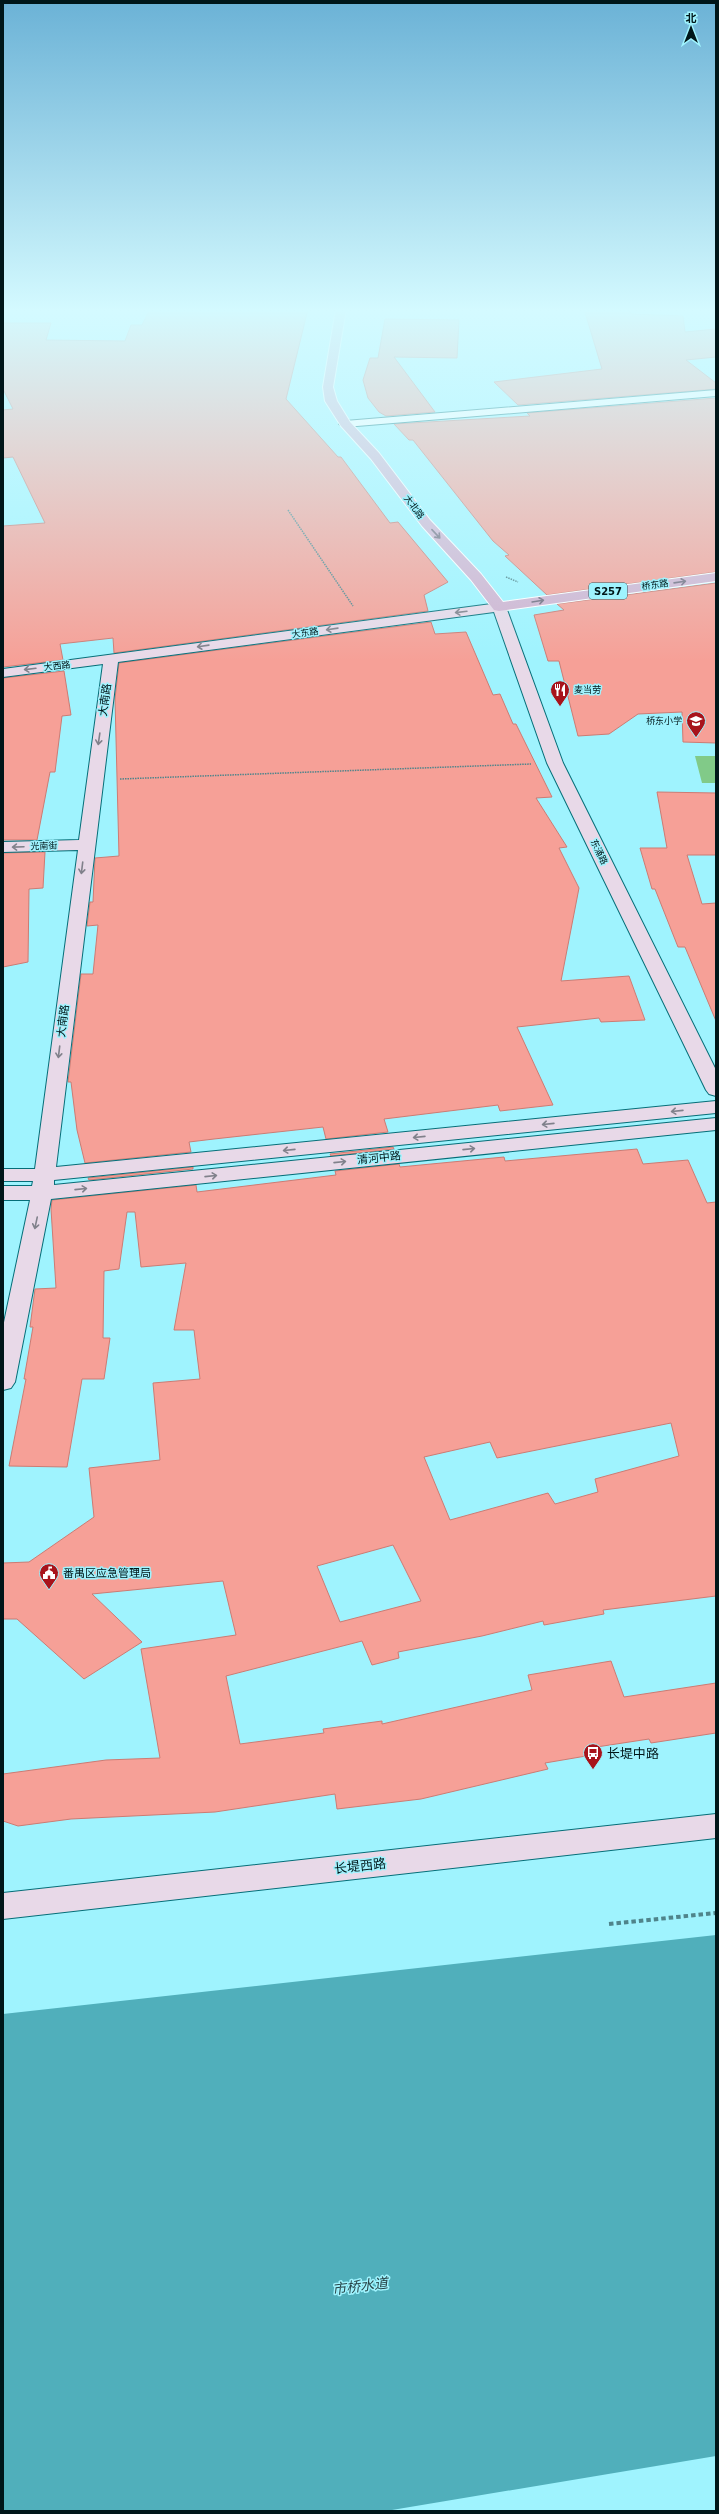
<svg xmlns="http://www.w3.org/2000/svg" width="719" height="2514" viewBox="0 0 719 2514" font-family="'DejaVu Sans','Noto Sans SC',sans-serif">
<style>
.green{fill:#81ca88}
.water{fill:#50afbb}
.building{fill:#f6a097;stroke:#cd7b73;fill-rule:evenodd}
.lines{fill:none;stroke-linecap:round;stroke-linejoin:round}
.street-casing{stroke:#056e78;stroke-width:2}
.secondary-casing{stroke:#056e78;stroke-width:2}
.primary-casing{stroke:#fff;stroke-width:2}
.path-far1{stroke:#4f848b;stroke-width:1.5;stroke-dasharray:1.5 1;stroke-linecap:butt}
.path{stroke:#4f848b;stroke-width:4;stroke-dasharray:4.5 3;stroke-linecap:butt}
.street{fill:#fff;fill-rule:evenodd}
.secondary{fill:#e8d9e8;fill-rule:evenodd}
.primary{fill:#d0b3d0;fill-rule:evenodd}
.oneway{stroke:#726c7e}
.oneway2{stroke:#80818b}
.labels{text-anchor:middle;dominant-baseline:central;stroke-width:3;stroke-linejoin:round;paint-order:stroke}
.far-street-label{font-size:9px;fill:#001619;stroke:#9ff3fe}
.far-poi-label{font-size:9px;fill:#001619;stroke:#9ff3fe;text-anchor:start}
.shield{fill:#9ff3fe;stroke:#30585e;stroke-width:1}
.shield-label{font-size:10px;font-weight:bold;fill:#001619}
.street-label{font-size:11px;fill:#001619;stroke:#9ff3fe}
.poi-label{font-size:11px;fill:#001619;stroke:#9ff3fe;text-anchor:start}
.near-poi-label{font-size:13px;fill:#001619;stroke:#9ff3fe;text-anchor:start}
.near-street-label{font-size:13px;fill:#001619;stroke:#9ff3fe}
.near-water-label{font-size:14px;font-style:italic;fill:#284549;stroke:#9ff3fe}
</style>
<rect width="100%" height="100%" fill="#9ff3fe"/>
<!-- green -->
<path class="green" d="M695,756h21v27h-14z"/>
<!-- water -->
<path class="water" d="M716,1935v521l-330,55h-383v-497z"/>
<!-- building -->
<path class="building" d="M150,309l109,2 5,-2h44l-22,90 52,58h3l49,66 8,-1 50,60 -24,13 4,16 -314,42 -1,-15 -53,6 3,16 -60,7v-141l42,-3 -32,-66 -10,1v-48l10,-1 -10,-20v-66h48l-5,17 79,1 6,-16h11z
M584,309h44l3,5 52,2 2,16 31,-3v28l-30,3 30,23v6l-198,16 -24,-23 108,-13z
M385,319l74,1 -2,38 -63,-1 41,55 -49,4 -7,-4 -11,-14 -5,-18 7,-22h8z
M716,398v174l-169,23 -42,-39 4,-1 -16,-14 -80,-101h-4l-15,-16 136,-8 -3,-3z
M716,583v160l-33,-1 -1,-30 -44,2 -29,20 -31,2 -19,-75h-11l-14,-46 30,-5 -7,-6z
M431,622l4,12 31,-2 27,63 7,-1 13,30h3l36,73 -16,1 31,49 -8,1 20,40 -18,93 68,-5 16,44 -44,2 -2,-4 -82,9 36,78 -53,6 -2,-6 -114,14 4,13 -62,7 -3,-12 -109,12 -25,3 2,10 -106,11 -8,-33 -6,-48h-3l13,-108h12l5,-49 -11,1 3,-24h3l2,-44 24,-2 -4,-157 4,-36z
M64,671l7,44 -9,1 -7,56h-5l-13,68h-34v-162z
M657,792l59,1v62h-29l15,49 14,-1v118l-31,-74h-7l-23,-58h-3l-12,-41h27z
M45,852l-2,36 -14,1 -1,73 -25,5v-114z
M393,1147l1,2 -63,7 -1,-2z
M637,1149l6,15 45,-4 19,43 9,-1v394l-113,14 1,4 -60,11 -1,-4 -61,15 -84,16 1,6 -27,7 -10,-24 -136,35 14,68 84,-11 -1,-4 59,-8v3l150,-34 -4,-15 83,-14 13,36 92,-14v50l-65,10 -2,-4 -59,9 2,7 -47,8 3,6 -127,30 -84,10 -2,-15 -120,18 -144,7 -53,7 -15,-5v-47l103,-14 54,-2 -19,-109 95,-14 -13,-54 -131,13 50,48 -58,37 -67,-60h-14v-56l26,-1 65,-45 -5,-49 71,-8 -7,-77 47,-4 -6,-49h-20l12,-67 -45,4 -6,-55h-8l-8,57 -15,2 -1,67h7l-6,41h-22l-15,88 -58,-1 17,-87h-2l9,-52h-3l5,-38 21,-1 -5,-79 1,-9 144,-15 1,7 139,-17 -1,-4 64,-7 1,3 104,-10 1,4zM671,1423l8,33 -84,23 3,13 -43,12 -7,-11 -98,27 -26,-63 66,-15 7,16zM393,1545l28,56 -81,21 -23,-56z
M193,1167v2l-104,11 -1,-2z"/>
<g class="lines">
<!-- street casing -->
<g class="street-casing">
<path id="street" d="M716,390v6l-371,31 -6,-3 6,-3z"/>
</g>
<!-- secondary casing -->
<g class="secondary-casing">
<path id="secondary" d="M499,603l7,4 57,156 153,307v26l-7,-2 -3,-4 -159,-327 -53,-151 -376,50 -62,505 660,-66v12l-662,67v5l662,-67v12l-665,69 -36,183 -4,6 -8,2v-63l27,-127h-27v-14h29l1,-5h-30v-12h32l43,-319 -75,2v-10l76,-2 24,-176 -100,13v-8z
M716,1814v24l-713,81v-26z"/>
</g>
<!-- primary casing -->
<g class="primary-casing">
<path id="primary" d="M336,309h10l-13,78 4,14 13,21 29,31 51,67 51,54 22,28 213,-29v8l-217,30 -5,-1 -23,-30 -49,-54 -51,-67 -30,-33 -16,-25 -2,-14z"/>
</g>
<!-- path-far1 -->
<path class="path-far1" d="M288,510l65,96
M506,577l12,5
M120,779l411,-15"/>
<!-- path -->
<path class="path" d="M609,1924l107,-11"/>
<!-- street -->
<use href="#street" class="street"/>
<!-- secondary -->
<use href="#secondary" class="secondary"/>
<!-- primary -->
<use href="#primary" class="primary"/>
</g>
<!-- one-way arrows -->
<defs><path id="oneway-shaft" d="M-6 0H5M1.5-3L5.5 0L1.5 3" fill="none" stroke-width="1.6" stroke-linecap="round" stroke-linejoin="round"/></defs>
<g class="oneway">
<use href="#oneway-shaft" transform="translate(436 534) rotate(47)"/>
<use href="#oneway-shaft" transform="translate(680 582) rotate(-8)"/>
<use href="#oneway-shaft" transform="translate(538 601) rotate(-9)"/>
</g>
<g class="oneway2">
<use href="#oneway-shaft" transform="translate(461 612) rotate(173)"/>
<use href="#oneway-shaft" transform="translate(332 629) rotate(172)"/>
<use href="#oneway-shaft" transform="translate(203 646) rotate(172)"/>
<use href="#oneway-shaft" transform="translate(30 669) rotate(173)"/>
<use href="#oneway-shaft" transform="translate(99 739) rotate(98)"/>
<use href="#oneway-shaft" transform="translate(18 847) rotate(178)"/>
<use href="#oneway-shaft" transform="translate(82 868) rotate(97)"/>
<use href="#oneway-shaft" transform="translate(59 1052) rotate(97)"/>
<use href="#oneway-shaft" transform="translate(677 1111) rotate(174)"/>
<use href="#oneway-shaft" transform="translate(548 1124) rotate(174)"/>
<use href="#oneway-shaft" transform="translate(419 1137) rotate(174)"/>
<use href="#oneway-shaft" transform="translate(469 1149) rotate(-6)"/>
<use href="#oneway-shaft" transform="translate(289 1150) rotate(174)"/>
<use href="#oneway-shaft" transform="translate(340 1162) rotate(-6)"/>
<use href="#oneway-shaft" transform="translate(211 1176) rotate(-6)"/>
<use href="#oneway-shaft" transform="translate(81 1189) rotate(-6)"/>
<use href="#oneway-shaft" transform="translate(36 1223) rotate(102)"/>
</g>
<!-- sky -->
<linearGradient id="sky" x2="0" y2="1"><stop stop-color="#6bb2d6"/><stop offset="0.47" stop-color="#d4faff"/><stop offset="1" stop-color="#d4faff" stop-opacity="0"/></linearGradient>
<rect width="719" height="661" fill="url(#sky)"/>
<!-- icons -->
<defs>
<g id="restaurant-pin" transform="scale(1)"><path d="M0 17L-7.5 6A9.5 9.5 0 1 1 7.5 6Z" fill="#a8131b" stroke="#9ff3fe"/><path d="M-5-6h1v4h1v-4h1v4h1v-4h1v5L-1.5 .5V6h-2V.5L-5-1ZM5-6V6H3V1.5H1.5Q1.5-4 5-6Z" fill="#fff"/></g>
<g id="school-pin" transform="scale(1)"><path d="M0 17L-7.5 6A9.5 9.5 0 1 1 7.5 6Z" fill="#a8131b" stroke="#9ff3fe"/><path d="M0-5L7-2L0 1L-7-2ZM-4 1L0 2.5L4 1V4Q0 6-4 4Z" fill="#fff"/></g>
<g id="civic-pin" transform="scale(1)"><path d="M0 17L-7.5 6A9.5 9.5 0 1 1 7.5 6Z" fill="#a8131b" stroke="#9ff3fe"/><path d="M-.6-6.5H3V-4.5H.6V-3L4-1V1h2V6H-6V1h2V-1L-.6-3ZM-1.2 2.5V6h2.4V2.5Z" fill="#fff"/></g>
<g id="bus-pin" transform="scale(1)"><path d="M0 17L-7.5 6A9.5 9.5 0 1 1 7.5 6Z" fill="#a8131b" stroke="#9ff3fe"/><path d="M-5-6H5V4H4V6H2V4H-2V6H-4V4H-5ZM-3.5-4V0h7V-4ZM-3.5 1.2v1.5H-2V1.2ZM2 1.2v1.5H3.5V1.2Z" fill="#fff"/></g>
</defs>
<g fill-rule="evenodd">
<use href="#restaurant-pin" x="560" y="690"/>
<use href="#school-pin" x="696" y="721"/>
<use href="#civic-pin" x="49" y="1573"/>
<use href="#bus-pin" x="593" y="1753"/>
</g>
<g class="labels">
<!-- far-street labels -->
<g class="far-street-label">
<text transform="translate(414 507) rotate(53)">大北路</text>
<text transform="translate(655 585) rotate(-8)">桥东路</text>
<text transform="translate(305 633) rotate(-8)">大东路</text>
<text transform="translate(57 666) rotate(-7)">大西路</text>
<text transform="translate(44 846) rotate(-2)">光南街</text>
<text transform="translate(599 852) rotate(64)">东涌路</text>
</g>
<!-- far-poi labels -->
<g class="far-poi-label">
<text x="574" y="690">麦当劳</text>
<text x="682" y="721" text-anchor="end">桥东小学</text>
</g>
<!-- shield labels -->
<rect class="shield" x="589" y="583" width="38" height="16" rx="3"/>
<g class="shield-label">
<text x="608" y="591">S257</text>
</g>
<!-- street labels -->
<g class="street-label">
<text transform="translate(105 700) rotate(-82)">大南路</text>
<text transform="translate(63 1021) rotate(-83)">大南路</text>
<text transform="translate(379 1158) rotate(-6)">清河中路</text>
</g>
<!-- poi labels -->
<g class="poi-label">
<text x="63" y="1573">番禺区应急管理局</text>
</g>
<!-- near-poi labels -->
<g class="near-poi-label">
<text x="607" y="1753">长堤中路</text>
</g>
<!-- near-street labels -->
<g class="near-street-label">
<text transform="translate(360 1866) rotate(-6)">长堤西路</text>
</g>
<!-- near-water labels -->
<g class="near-water-label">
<text transform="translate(360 2286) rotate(-7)">市桥水道</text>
</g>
</g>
<!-- border -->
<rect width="719" height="2514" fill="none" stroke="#001619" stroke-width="8"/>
<!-- north arrow -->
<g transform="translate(691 28)" stroke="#9ff3fe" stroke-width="3" paint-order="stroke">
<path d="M0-3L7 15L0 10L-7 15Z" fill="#001619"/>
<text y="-6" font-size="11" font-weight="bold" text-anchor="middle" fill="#001619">北</text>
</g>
</svg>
